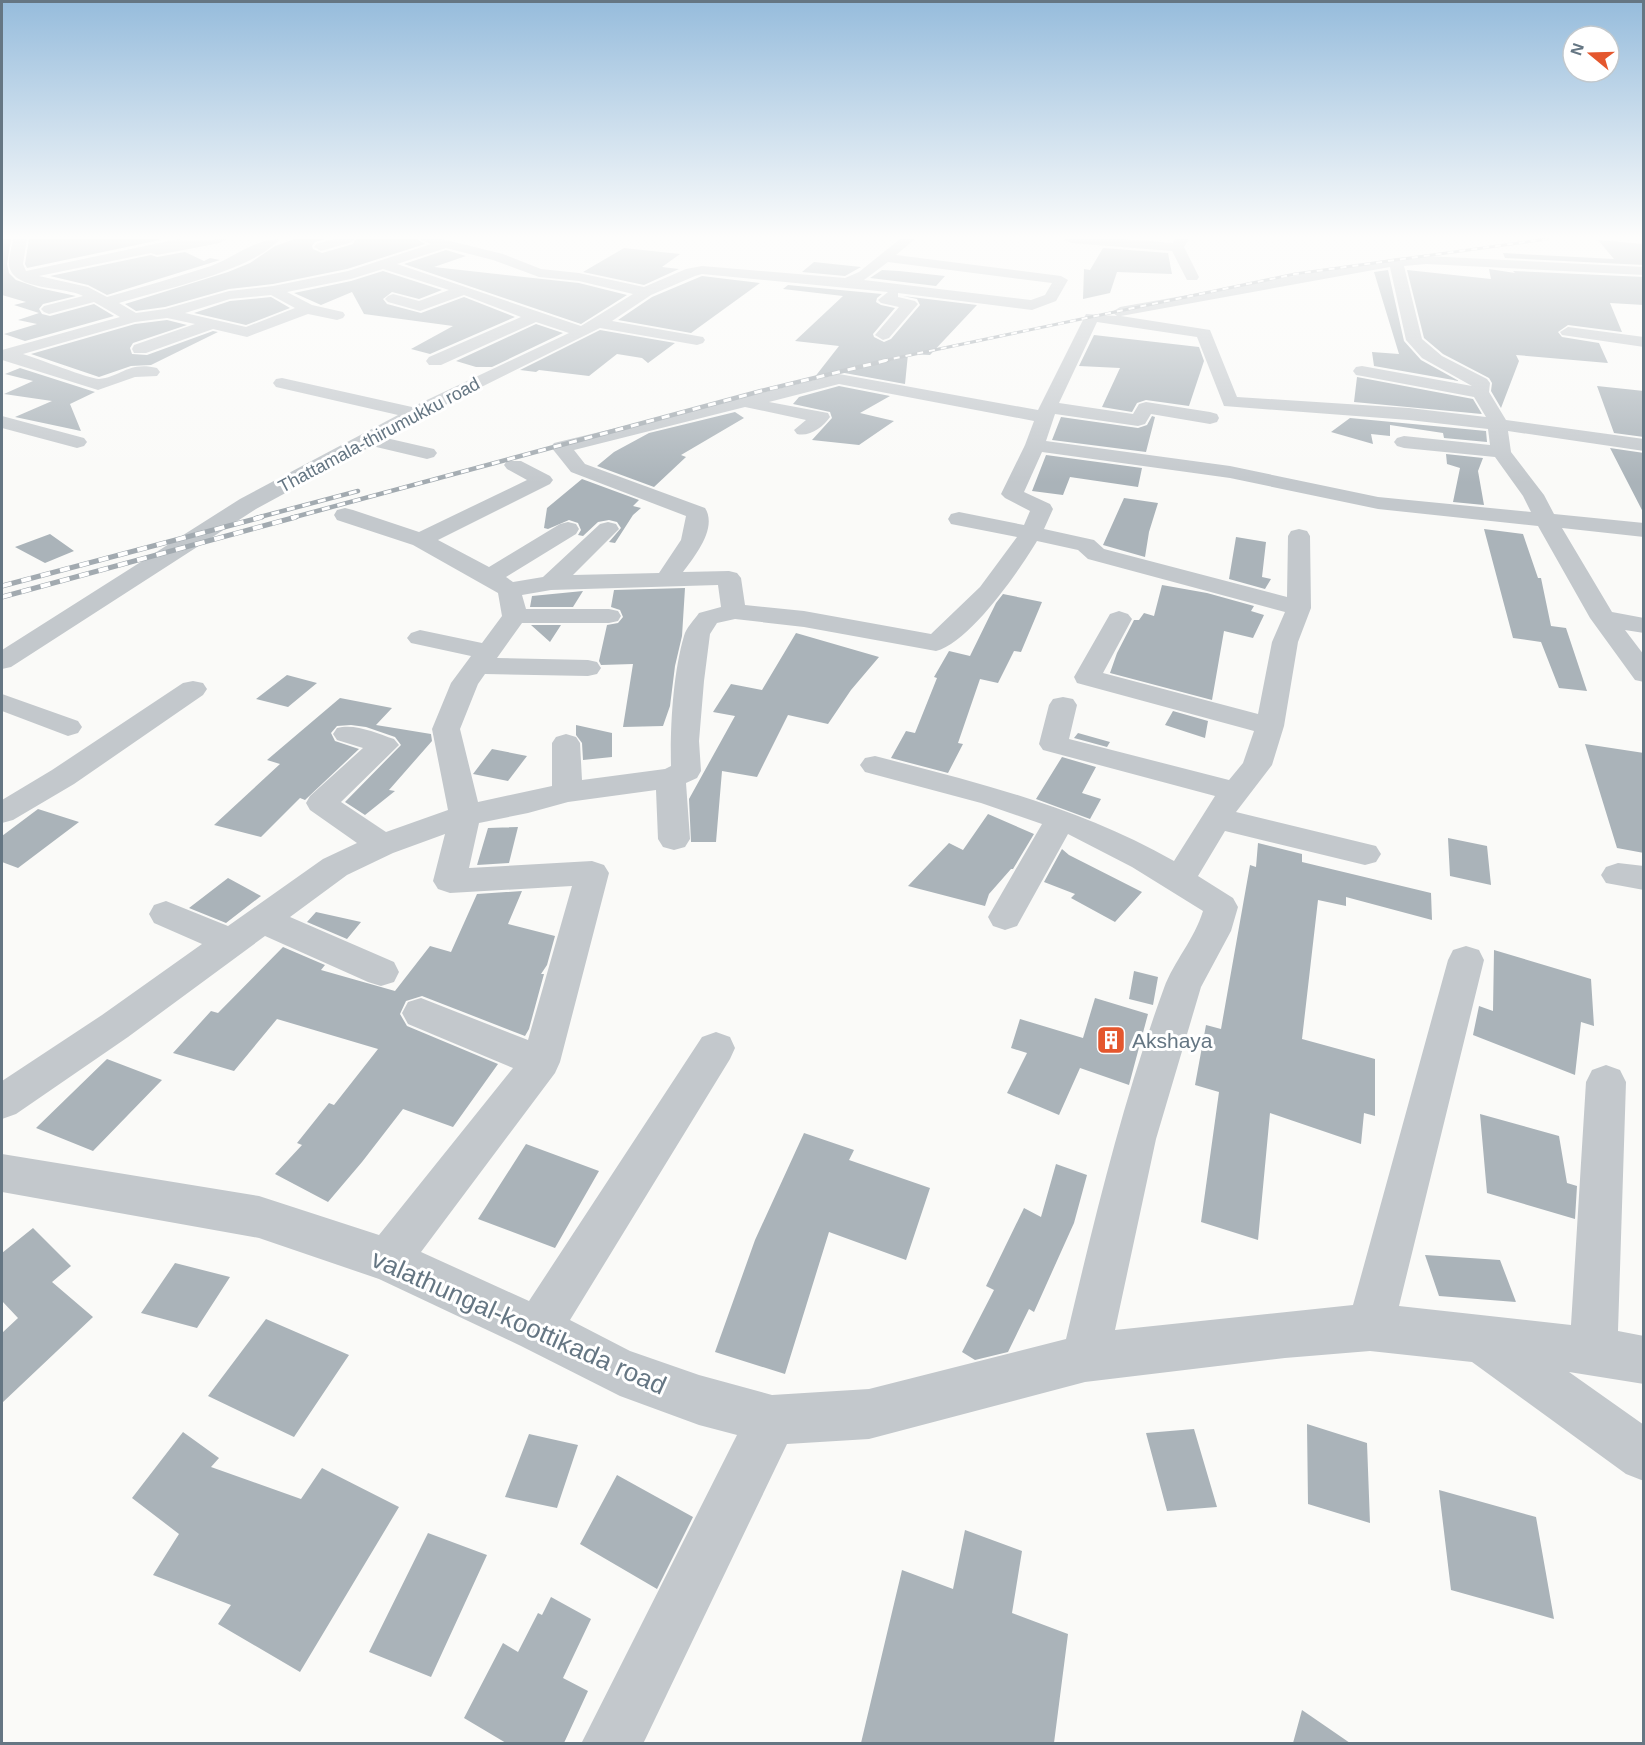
<svg xmlns="http://www.w3.org/2000/svg" width="1645" height="1745" viewBox="0 0 1645 1745" font-family="Helvetica,sans-serif">
<style>
.building{fill:#aab3b9}
.lines{fill:none;stroke-linecap:round;stroke-linejoin:round}
.minor{fill:#c3c8cc;fill-rule:evenodd}
.rail-far2-casing{stroke:#a2aab0;stroke-width:3}
.rail-far1-casing{stroke:#a2aab0;stroke-width:4.5}
.rail-casing{stroke:#a2aab0;stroke-width:5}
.rail-far2{stroke:#fff;stroke-width:2;stroke-dasharray:6;stroke-linecap:butt}
.rail-far1{stroke:#fff;stroke-width:3;stroke-dasharray:8;stroke-linecap:butt}
.rail{stroke:#fff;stroke-width:4;stroke-dasharray:10;stroke-linecap:butt}
.labels{text-anchor:middle;dominant-baseline:central;stroke-width:6;stroke-linejoin:round;paint-order:stroke}
.far-street-label{font-size:18px;fill:#657683;stroke:#fff}
.poi-label{font-size:21px;fill:#657683;stroke:#fff;text-anchor:start}
.near-street-label{font-size:26px;fill:#657683;stroke:#fff}
</style>
<rect width="100%" height="100%" fill="#fafaf8"/>
<!-- building -->
<path class="building" d="M2,239h9l-4,25 2,9 7,7 23,8 37,8 -33,8 -4,5 3,5 8,2 44,-12 20,12 -89,25 -21,-7 33,-10 -19,-4 21,-7 -25,-8 12,-3 -24,-7z
M29,239h129l2,1 -133,28 -2,-4z
M295,239h30l-10,3 -3,4 1,3 9,4 31,-9 3,-5h61l8,5 -78,25 -74,15 -44,5 -64,18 -29,4 -11,-7 103,-32 22,-9 25,-17z
M1598,240l46,4v21l-139,-7 -2,-5 111,6z
M624,248l56,6 -18,13 17,2 -35,16 -61,-13z
M1103,248l65,5 4,21 -55,-2 -7,21 -27,6 1,-30 6,1z
M446,250l20,6 -32,11 145,16 48,12 -46,29 -177,-60z
M185,252l19,9 6,-3 10,2 -113,35 -19,-10 -38,-9 101,-21 6,2z
M814,262l47,5 -16,9 -43,-4z
M1489,269l26,4 -2,-2 131,6v28l-34,-2 12,29 -54,-7 -10,7 4,5 37,6 9,20 -92,-8 3,6 -18,47 -10,-17 1,-8 -3,-5 -46,-24 -19,-16 -17,-68 84,9z
M882,270l17,1 46,5 -9,10 -66,-8z
M1388,270l16,71 17,19 38,21 -85,-15 -2,-14 27,2 -25,-82z
M383,271l59,19 -23,9 -27,-7 -9,7 4,5 34,9 43,-16 51,20 -85,37 -19,-5 42,-23 -89,-12 -12,-22 -31,13 -27,-12 57,-12z
M702,276l58,7 -69,50 -73,-13 34,-23z
M788,285l94,9 -5,4 -1,4 5,3 14,3 -22,26 1,3 10,5 7,-3 29,-34 -3,-6 -14,-3 74,9 -47,50 -22,-1 -3,30 -66,-12 -25,6 25,-32 -44,-5 48,-45 -60,-7z
M271,297l19,11 -44,17 -52,-12 36,-12z
M167,320l20,5 -54,18 -3,5 2,6 15,1 66,-24 5,1 -67,33 -20,1 -32,11 -68,-23 104,-30z
M536,324l27,9 -71,34h-16l-20,-6z
M600,330l75,13 -27,20 -6,-5 -25,-4 -28,22 -50,-6 -3,2 -16,-2z
M1094,335l105,12 5,14 -15,45 -43,-6 -9,3 -5,9 -30,-5 18,-39 -41,-2z
M20,368l75,24 -25,12 11,27 -66,-14 37,-16 -48,-7 29,-13 -28,-7z
M1357,377l116,22 9,15 -128,-12z
M839,386l51,10 -30,17 34,8 -35,24 -47,-5 20,-22 -2,-6 -37,-8 6,-7z
M1597,386l47,5v46l-30,-4z
M735,412l9,6 -63,37 5,2 -32,30 -57,-21 17,-14 35,-19z
M1152,416l3,1 -9,35 -94,-12 9,-23 77,11 9,-3z
M1350,418l136,13 1,11 -43,-4 -1,-5 -53,-8v11l-19,-2 2,10 -42,-12z
M1610,448l34,5v61z
M1446,454l37,4 -5,13 6,34 -31,-3 7,-34 -13,-4z
M1046,455l96,13 -4,19 -68,-10 -7,18 -31,-4z
M582,479l57,21 -6,6 8,2 -8,7 -18,28 -6,-1 12,-14 -4,-6 -8,-2 -11,2 -15,14 -5,-1 3,-5 -3,-7 -9,-3 -21,9 -4,-1 3,-20z
M1124,498l34,5 -9,29 -4,25 -42,-12z
M1484,529l39,5 15,44h3l10,48 15,2 21,63 -28,-3 -18,-46 -28,-4z
M50,534l24,17 -29,12 -30,-16z
M1236,537l30,5 -4,35 9,2 -6,10 -36,-10z
M1162,585l45,8 47,13 -3,5 13,4 -11,23 -29,-7 -12,69 -102,-27 7,-20 17,-33h5l5,-7 10,3z
M685,588l-3,48 -7,30 -5,40 -7,20 -40,1 10,-63 -32,1 -2,-4 8,-36 11,-2 5,-6 -3,-7 -9,-3 3,-17z
M583,591l-10,16h-43l2,-11z
M1003,594l39,8 -21,50 -7,-1 -16,32 -18,-4 -22,64 5,1 -15,29 -57,-15 15,-27 9,2 22,-55 -3,-1 15,-26 21,5 26,-53z
M531,625h30l-11,17z
M796,633l83,24 -28,33 -23,34 -40,-9 -31,62 -35,-6 -6,71h-25l-2,-43 46,-83 -22,-4 18,-28 31,6z
M287,675l30,8 -29,24 -32,-8z
M340,698l52,10 -16,17 55,9 1,7 -43,49 6,1 -30,24 -20,-13 56,-57 -6,-8 -29,-10 -15,-2 -14,1 -6,7 4,8 24,8 -54,51 -5,-2 -39,39 -47,-12 66,-61 -13,-4z
M1173,711l35,10 -3,17 -40,-13z
M576,725l36,8v24l-29,3 -1,-17 -6,-8z
M1078,733l32,9 -3,5 -33,-9z
M1585,744l59,9v100l-27,-5z
M492,749l35,7 -19,25 -35,-7z
M1062,757l34,10 -14,26 19,6 -11,20 -54,-20z
M38,809l41,13 -61,46 -16,-6v-26z
M988,814l46,20 -21,35h-2l-22,25 -4,12 -77,-20 41,-43 14,7z
M518,827l-9,36 -32,2 11,-37z
M1448,838l39,8 4,39 -41,-9z
M1258,843l44,11v8l129,31 1,27 -86,-23v9l-28,-6 -16,139 73,20v57l-11,-3 -3,31 -91,-31 -12,127 -57,-18 18,-130 -24,-7 11,-60 15,4 29,-164 6,2z
M1062,849l7,6 73,37 -27,30 -44,-24 4,-4 -31,-12z
M228,878l33,18 -35,27 -37,-15z
M522,891l-14,33 47,12 -8,29 -6,9h3l-15,55 -4,7 -103,-40 -16,5 -6,13 7,12 91,38 -45,63 -50,-18 -41,53 -34,40 -53,-28 27,-29 -5,-2 32,-40 5,2 44,-56 -101,-30 -43,52 -61,-18 38,-42 7,2 65,-66 42,18 -4,5 74,21 35,-45 21,6 26,-58z
M316,912l45,10 -14,17 -40,-17z
M1494,950l97,29 3,47 -13,-4 -6,53 -102,-40 6,-29 14,5z
M1134,971l24,6 -5,28 -24,-6z
M1095,998l53,16 -19,71 -49,-17 -21,47 -52,-22 20,-40 -16,-5 9,-29 63,19z
M107,1059l55,21 -69,71 -57,-23z
M1480,1114l79,22 8,47 10,3 -2,33 -88,-26z
M804,1133l50,17 -5,10 81,28 -24,72 -77,-28 -44,142 -70,-22 40,-112z
M526,1144l73,27 -44,77 -77,-29z
M1056,1164l31,11 -13,48 -40,89 -5,-3 -21,43 -33,8 -13,-8 32,-62 -8,-4 38,-78 17,9z
M33,1228l38,38 -19,16 41,35 -91,86v-70l16,-15 -16,-17v-48z
M1425,1255l75,5 16,42 -77,-6z
M175,1263l55,14 -33,51 -56,-15z
M266,1319l83,36 -55,82 -86,-41z
M1307,1424l60,19 3,80 -62,-19z
M1194,1429l23,78 -50,4 -21,-78z
M183,1432l36,26 -8,9 90,32 21,-31 77,39 -99,165 -82,-48 13,-19 -78,-30 26,-41 -47,-36z
M529,1434l49,11 -21,63 -52,-11z
M617,1475l76,42 -36,72 -77,-45z
M1439,1490l97,27 18,102 -103,-29z
M965,1530l57,21 -10,62 56,21 -14,109h-193l41,-173 51,19z
M428,1533l59,22 -56,122 -62,-25z
M551,1597l40,22 -28,59 25,13 -24,52h-58l-42,-25 39,-75 15,9 20,-39 4,2z
M1302,1710l48,33h-57z"/>
<g class="lines">
<!-- minor -->
<path class="minor" d="M13,239h14l-4,25 3,7 152,-32c14,3 32,0 49,0l-7,4 -63,12 -6,-2 -112,23 49,11 19,10c35,-10 70,-20 104,-31 24,-9 43,-27 69,-27 -28,32 -120,51 -161,64l17,10 29,-4 64,-18 44,-5 75,-15 83,-27 -12,-5h23l61,15 38,15 38,4 65,14 42,-18 16,-3 143,12 14,-6 41,-33h15l-19,16 165,21 7,4 -12,21 -24,9 -134,-17v4l17,4 3,3 -29,34 -6,2 -8,-5 24,-28 -18,-4 -3,-3 10,-8 -186,-18 -7,2 -44,19 -39,26 91,16 2,3 -2,3 -6,2 -97,-17 -179,89 -35,21 48,11 3,4 -3,4 -7,2 -55,-13 -116,63 -245,158 -9,2v-19l238,-151 158,-84 -122,-28 -3,-4 3,-4 6,-1 130,29 157,-74 -33,-11 -95,43h-12l-3,-4 3,-4 92,-40 -57,-22 -44,16 -32,-9 -3,-3 3,-3 5,-2 26,7 30,-11 -66,-21 -32,10 -64,13 25,13 31,7 2,3 -2,3 -6,2 -29,-6 -61,23 -34,-8 -67,24h-12l-2,-4 2,-4 61,-21 -28,-6 -32,4 -112,32c13,4 67,25 76,25 22,-2 29,-18 58,-11l3,4 -3,4 -22,1 -37,13 -96,-30v-10l118,-33 -26,-15 -45,12 -5,-2 -3,-3 3,-3 39,-10c-18,-10 -74,-5 -74,-33 0,-8 3,-16 4,-24zM446,248l47,12 46,17 40,4 54,13 -52,32 -184,-62zM888,262l164,21 -7,12 -14,5 -167,-20zM271,295l24,13 -49,19 -61,-14 45,-14z
M333,239h21l-2,3 -31,9 -7,-4 2,-3z
M1064,239h61l48,4 2,-4h14l-5,8 15,30 -2,3h-10l-15,-29 -101,-8z
M1426,256l218,11v8l-218,-11 -22,2 18,73 20,17 45,23 3,4 -1,9 17,28 138,19v12l-136,-20 3,21 33,43 10,19 90,9v14l-82,-9 50,84 32,6v15l-19,-3 19,25v27l-9,-2 -45,-62 -52,-92 -160,-17 -148,-31 -188,-26 -18,40 26,12 3,5 -9,20 50,11 10,9 183,48 1,-61 3,-5 8,-2 8,2 3,5 1,72 -13,34 -14,84 -12,39 -36,47 140,34 5,8 -5,8 -11,3 -140,-34 -27,45 35,22 5,9 -7,24 -30,56 -45,152 -41,191 238,-25 95,-345 5,-10 13,-4 13,4 5,10 -85,346 172,19 15,-243 6,-12 14,-5 14,5 6,12 -8,249 26,5v48l-75,-12 75,53v56l-18,-7 -154,-112 -102,-11 -85,7 -200,24 -216,57 -82,5 -144,300h-62l156,-309 -38,-10 -79,-29 -99,-50 -142,-67 -120,-41 -257,-46v-38l257,42 120,39 134,-167 -105,-44 -6,-11 6,-11 13,-4 107,42 44,-154 -122,7 -12,-4 -5,-8 12,-47 -52,19 -46,22 -57,42 104,45 5,10 -5,10 -13,4 -13,-4 -103,-46 -137,101 -112,77 -14,5v-38l100,-66 100,-71 -48,-21 -5,-9 5,-9 12,-4 62,25 95,-67 34,-16 -47,-33 -4,-7 4,-7 53,-48 -26,-8 -4,-6 4,-6c18,-5 39,5 57,11l5,6 -58,57 45,30 62,-22 -16,-81 19,-46 20,-27 -60,-13 -4,-5 4,-5 9,-3 62,13 20,-27 -4,-23 -85,-48 -76,-25 -3,-5 3,-5 8,-2 8,2 66,22 108,-52 -20,-11 -3,-4 3,-4h14l29,15 3,4 -3,4 -112,56 51,27 71,-43 8,-2 8,2 3,5 -3,5 -70,43 7,5 30,-5 57,-53 8,-2 8,2 3,5 -46,46 86,-2 22,-33 5,-24 -115,-44 -20,-25 3,-4 285,-69 199,36 48,-96 31,2 -5,-4 8,-5 276,-49zM1390,267l16,73 16,18 50,28 -110,-20 -6,1 -3,4 3,4 6,1 112,21 12,20 -77,-9 -172,-11 -27,-67 -89,-14zM1097,322l100,15 27,69 185,14 79,9 2,16 -86,-9 -7,2 -3,4 3,4 7,2 91,9 28,39 8,16 -153,-15 -148,-31 -184,-25 9,-27 83,12 7,-2 6,-10 59,10 7,-2 2,-4 -2,-4 -7,-2 -64,-10 -7,2 -6,10 -74,-11zM839,384l195,37 -9,24 -24,49 4,4 25,13 -6,14 -65,-13 -8,2 -3,5 3,5 66,13 -37,50 -49,47 -127,-23 -59,-6 -4,-27 -4,-5 -8,-2 -46,1c11,-15 35,-44 22,-64l-120,-44 -11,-14 171,-43 61,13 -12,10 3,4c13,3 26,-7 33,-17l-2,-4 -59,-11zM1037,541l41,9 10,9 197,53 -13,30 -14,72 -155,-41 29,-54 -4,-5 -9,-3 -9,3 -36,63 3,6 177,48 -11,32 -14,17 -160,-41 8,-34 -4,-6 -10,-2 -10,2 -4,6 -10,39 4,6 172,46 -41,65c-98,-55 -192,-77 -299,-105l-10,2 -5,7 5,7 116,31 61,21 -54,93 5,9 12,4 12,-4 51,-92 64,33 71,44c-9,29 -29,50 -39,77 -42,115 -70,233 -98,351l-197,50 -97,6 -73,-20 -69,-24 -60,-31 160,-261 5,-11 -5,-11 -14,-5 -14,5 -173,264 -108,-49 134,-179 5,-11 49,-189 -5,-8 -12,-4 -123,7 10,-45 49,-10 40,-11 88,-12 2,49 5,8 11,3 11,-3 5,-8 -4,-56 11,-5 4,-7 -2,-30 5,-60 6,-47 7,-11 18,-4 69,8 132,24c34,-9 83,-80 101,-110zM718,585l3,22 -22,6c-5,7 -13,15 -15,23 -11,37 -14,92 -13,130l-6,3 -83,11 -2,-37 -4,-6 -10,-3 -10,3 -4,6v43l-74,16 -18,-73 18,-45 7,-10 103,2 9,-2 4,-6 -4,-6 -9,-2 -91,-2 25,-35h87l9,-2 3,-5 -3,-5 -9,-2h-83l-4,-14 29,-5z
M1568,327l76,10v10l-82,-12 -2,-3z
M2,416l82,22 3,4 -3,4 -7,2 -75,-20z
M193,681l10,2 4,6 -4,6 -129,89 -61,36 -11,3v-23l50,-30 131,-87z
M2,694l76,27 4,6 -4,6 -10,3 -66,-25z
M1618,863l26,3v24l-38,-7 -5,-8 5,-8z"/>
<!-- rail-far2 casing -->
<g class="rail-far2-casing">
<path id="rail-far2" d="M882,361l413,-87 252,-35"/>
</g>
<!-- rail-far1 casing -->
<g class="rail-far1-casing">
<path id="rail-far1" d="M256,518l102,-27
M291,518l470,-127 127,-31"/>
</g>
<!-- rail casing -->
<g class="rail-casing">
<path id="rail" d="M2,586l260,-69
M2,597l294,-80"/>
</g>
<!-- rail-far2 -->
<use href="#rail-far2" class="rail-far2"/>
<!-- rail-far1 -->
<use href="#rail-far1" class="rail-far1"/>
<!-- rail -->
<use href="#rail" class="rail"/>
</g>
<!-- sky -->
<linearGradient id="sky" x2="0" y2="1"><stop stop-color="#96bcdc"/><stop offset="0.49" stop-color="#fdfdfc"/><stop offset="1" stop-color="#fdfdfc" stop-opacity="0"/></linearGradient>
<rect width="1645" height="483" fill="url(#sky)"/>
<!-- icons -->
<defs>
<g id="building-square" transform="scale(1.5)"><rect x="-9" y="-9" width="18" height="18" rx="4" fill="#e4572e" stroke="#fff"/><path d="M-4-6H4V6H1V3H-1V6H-4ZM-2.5-4.3h1.7v1.8h-1.7ZM.8-4.3h1.7v1.8H.8ZM-2.5-1h1.7V.8h-1.7ZM.8-1h1.7V.8H.8Z" fill="#fff"/></g>
</defs>
<g fill-rule="evenodd">
<use href="#building-square" x="1111" y="1040"/>
</g>
<g class="labels">
<!-- far-street labels -->
<g class="far-street-label">
<text transform="translate(379 435) rotate(-28)">Thattamala-thirumukku road</text>
</g>
<!-- poi labels -->
<g class="poi-label">
<text x="1132" y="1040">Akshaya</text>
</g>
<!-- near-street labels -->
<g class="near-street-label">
<text transform="translate(519 1322) rotate(24)">valathungal-koottikada road</text>
</g>
</g>
<!-- border -->
<rect width="1645" height="1745" fill="none" stroke="#657683" stroke-width="6"/>
<!-- north arrow -->
<g transform="translate(1591 54) rotate(289)"><circle r="28" fill="#ffffff" stroke="#c1c8cd" stroke-width="1.5"/>
<path d="M0-4.5L10 22L0 15L-10 22Z" fill="#e4572e"/>
<text y="-9" font-size="16" font-weight="bold" text-anchor="middle" fill="#657683">N</text>
</g>
</svg>
